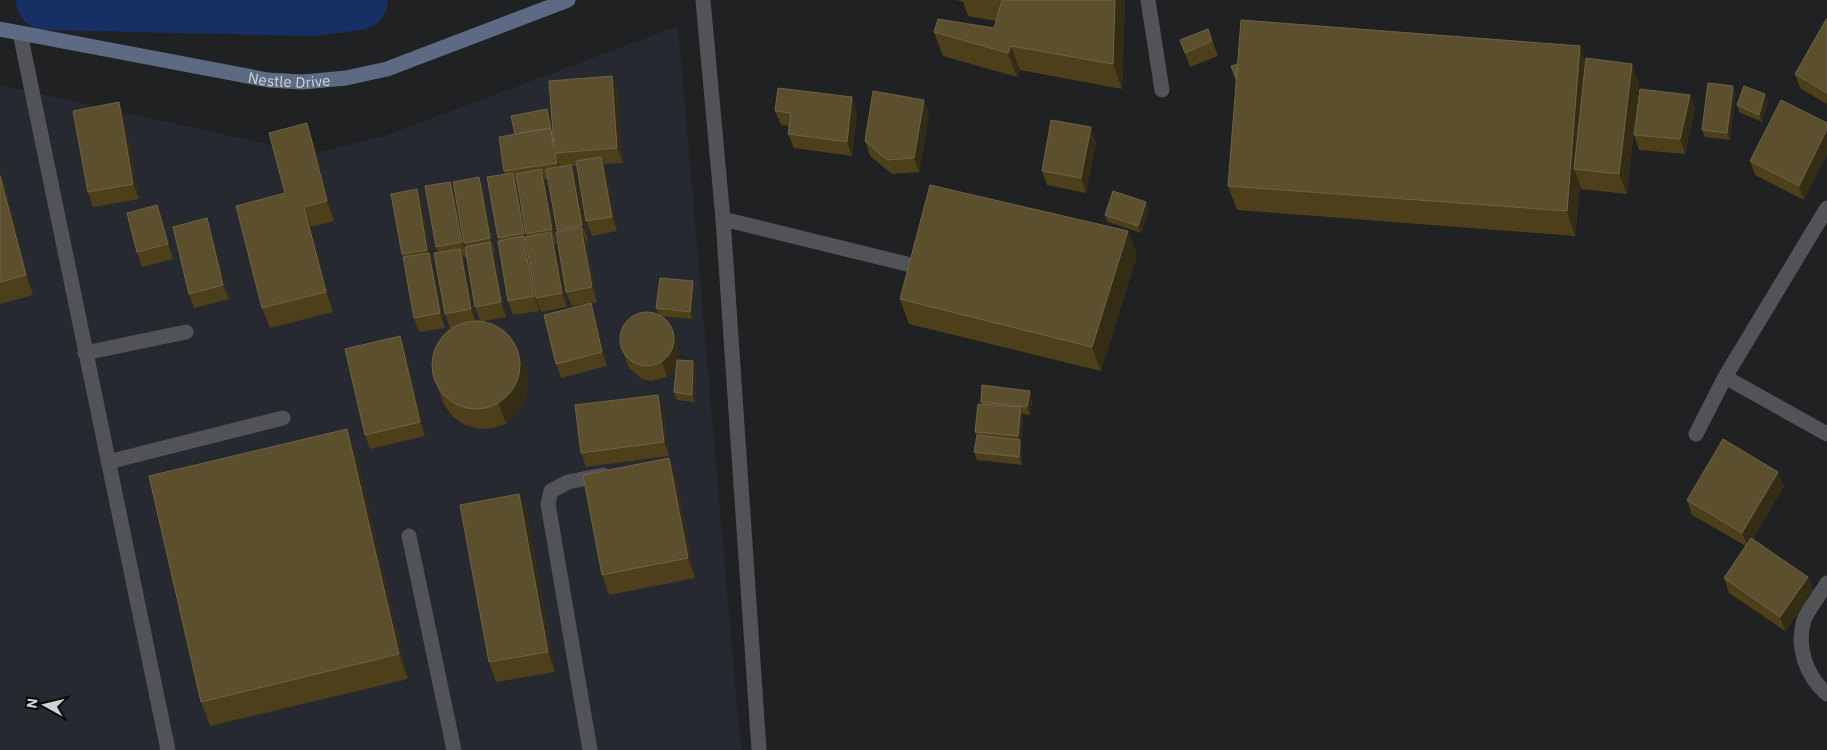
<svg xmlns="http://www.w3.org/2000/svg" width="1827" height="750" viewBox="0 0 1827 750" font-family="'IBM Plex Sans',sans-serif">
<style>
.built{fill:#262930}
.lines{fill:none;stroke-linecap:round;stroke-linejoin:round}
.river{stroke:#163065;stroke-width:60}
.lane{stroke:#515356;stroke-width:15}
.street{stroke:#515356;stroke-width:15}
.secondary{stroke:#5c6a84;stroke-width:15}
.wall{fill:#4d3f1a;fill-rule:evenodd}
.shaded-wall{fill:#352c15}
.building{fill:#5b4f2e;stroke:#6e6348}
.labels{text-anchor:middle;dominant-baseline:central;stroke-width:4.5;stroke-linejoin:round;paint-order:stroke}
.street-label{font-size:15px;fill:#d1d2d3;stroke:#0a0a0b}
</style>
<rect width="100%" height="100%" fill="#1f2123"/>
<!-- built -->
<path class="built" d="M678,26l63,724h-741v-665l312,69 73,-18z"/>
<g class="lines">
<!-- river -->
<path class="river" d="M46,0l268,6 44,-6"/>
<!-- lane -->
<path class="lane" d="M703,0l20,219 36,531
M20,33l148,717
M723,219l196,48
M85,353l101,-21
M108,462l175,-44
M409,536l45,214
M590,750l-42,-246 3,-13 17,-9 35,-7"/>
<!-- street -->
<path class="street" d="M1148,0l14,90
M1725,377l102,57
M1696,434l29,-57 102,-169
M1827,583c-6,10 -19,27 -23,37 -8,27 2,56 23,74"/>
<!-- secondary -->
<path class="secondary" id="s1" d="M0,29l268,51 35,2 43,-4 41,-9 181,-69"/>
</g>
<!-- wall -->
<path class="wall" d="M957,0h168l-3,89 -102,-19 -3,7 -74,-21 -9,-24 60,-4 2,-7 -28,-5 -5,-14z
M1827,18v86l-27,-16 -5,-14z
M1208,29l10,27 -28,11 -10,-27z
M1580,46l5,16 47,2 7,20 -12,110 -46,-5 -1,-4 -5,51 -338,-26 -9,-24z
M612,76l5,14 6,73 -19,1 2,7 11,60 -25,5 -6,-15 -9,-55h-5l5,13 11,61h-2l11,62 -25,4 -6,-14 -9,-60 -9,-53 -3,1 12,64h-2l12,63 -26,5 -3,-10 1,9 -26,4 -5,-14 -10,-63 7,-64 -1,-3 11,-37 35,-17 2,13z
M1733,86l2,8 -5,46 -25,-3 -3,-7z
M1765,94l3,8 -6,20 -23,-10 -2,-7z
M1690,95l5,14 -10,45 -46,-4 -5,-15z
M775,111h82l-5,45 -58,-8 -6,-14 1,-8 -8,-1z
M929,114l-10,58 -27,2 -22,-18 -5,-15z
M124,116l15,83 -46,8 -5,-15z
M1827,123v31l-23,46 -49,-25 -5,-14z
M1096,142l-10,51 -39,-8 -5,-14z
M314,143l20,78 -23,6 22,85 -63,16 -8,-20 23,-115z
M0,171l3,7 30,117 -33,9z
M479,177l5,15 11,60h-1l1,4 11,61 -22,4 43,51 1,15 -3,15 -8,12 -11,10 -13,4 -14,1 -14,-4 -12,-8 -9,-12 -7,-20 15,-57h-2l-5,-14 -7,-61 -2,-6 14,-65 6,14 9,51 1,-1 -2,-3zM463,257h4l8,50 5,13h-5l-10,-57z
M422,203l11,61 12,64 -26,4 -5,-14 -10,-60 -2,-4z
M157,205l6,14 10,40 -31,8 -5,-15z
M1149,209l-8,24 -33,-11 -3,-7z
M207,218l5,14 17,67 -35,9 -5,-14z
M1128,231l9,24 -36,116 -192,-47 -9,-25z
M695,289l-3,30 -31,-3 16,27 2,10 -1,7 18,8 -1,34 -18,-2 -3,-8 2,-27 -2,5 -7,7 -16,4 -9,-2 -13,-11 -5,-14 35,-39 -3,-7z
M596,318l11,48 -46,12 -5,-14z
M400,336l5,14 20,86 -55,13 -5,-14z
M658,395l5,14 6,47 -83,11 -5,-14z
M1032,399l-2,16 -7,-1 -2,30 1,3v18l-45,-5 -3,-8 3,-15 -2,-5 6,-28v-2z
M347,429l9,25 52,225 -198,47 -9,-24z
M669,458l7,20 19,100 -86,17 -7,-20z
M1784,486l-31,53 55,38 5,14 -28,40 -56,-38 -5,-15 22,-32 -54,-31 -5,-15z
M519,494l8,20 28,158 -59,10 -7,-20z"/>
<!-- shaded-wall -->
<path class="shaded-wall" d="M1115,0h10l-3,89 -9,-25z
M1011,46l9,24 -3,7 -9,-24z
M1580,46l9,25 -15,98 6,16 -5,51 -8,-25z
M1632,64l7,20 -12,110 -8,-20z
M612,76l5,14 6,73 -6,-15z
M1733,86l2,8 -5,46 -3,-7z
M1765,94l3,8 -6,20 -3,-7z
M1690,95l5,14 -10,45 -5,-15z
M852,97l5,14 -5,45 -5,-14z
M924,100l5,14 -10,58 -5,-14z
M119,102l5,14 15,83 -6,-15z
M547,109l3,8 5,25 -3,-7z
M307,123l7,20 20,78 -7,-20z
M1091,127l5,15 -10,51 -5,-15z
M1827,129v25l-23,46 -5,-14z
M555,153l5,14 2,10 -5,-14z
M601,157l5,14 11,60 -5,-14z
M571,165l6,14 11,61 -6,-15z
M541,169l5,14 11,61 -5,-15z
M0,171l3,7 30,117 -7,-20 -26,-99z
M513,173l5,14 11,60 -5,-14z
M479,177l5,15 11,60 -5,-14z
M450,182l6,14 11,60 -5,-14z
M417,189l5,14 11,61 -6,-14z
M1146,202l3,7 -8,24 -3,-7z
M157,205l6,14 10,40 -5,-15z
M304,207l7,20 22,85 -7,-20z
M207,218l5,14 17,67 -6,-14z
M581,227l5,15 11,60 -5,-15z
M1128,231l9,24 -36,116 -9,-24z
M551,232l5,15 11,60 -5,-14z
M523,236l5,14 8,48 3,13 -5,-15z
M490,242l5,14 11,61 -5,-15z
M460,249l5,14 11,60 -5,-14z
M429,253l5,14 11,61 -5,-15z
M693,281l2,8 -3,30 -2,-7z
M591,303l5,15 11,48 -5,-14z
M672,329l5,14 2,10 -1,9 -4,8 -7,7 -5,-15z
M400,336l5,14 20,86 -5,-14z
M519,352l8,20 1,15 -3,15 -8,12 -11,10 -7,-20z
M693,361l3,7 -1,34 -3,-7z
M1030,391l2,8 -2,16 -3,-8z
M658,395l5,14 6,47 -5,-14z
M1021,407l2,8 -2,29 -3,-8z
M347,429l9,25 52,225 -9,-25z
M1020,440l2,7v18l-3,-8z
M669,458l7,20 19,100 -7,-20z
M1778,472l6,14 -36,61 -6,-14z
M519,494l8,20 28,158 -7,-20z
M1808,577l5,14 -28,40 -5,-14z"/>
<!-- building -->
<path class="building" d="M1002,0h113l-2,64 -102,-18 -3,7 -74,-21 4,-13 56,9z
M1827,18v75l-32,-19z
M1241,20l339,26 -13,165 -339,-25z
M1208,29l4,12 -27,12 -5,-13z
M1586,58l46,6 -13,110 -45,-5z
M1238,64l-2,15 -5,-13z
M612,76l5,72 -62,5 2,10 -53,8 -5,-34 51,-9 4,19 -5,-66z
M1708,83l25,3 -6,47 -25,-3z
M1744,86l21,8 -6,21 -22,-10z
M778,88l74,9 -5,45 -59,-8 3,-21 -16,-2z
M1640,89l50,6 -10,44 -46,-4z
M873,91l51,9 -10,58 -27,2 -22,-19z
M1781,100l46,23v6l-28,57 -49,-25z
M119,102l14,82 -45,8 -15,-81z
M547,109l5,26 -2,-7 -35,6 -4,-18z
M1051,120l40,7 -10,51 -39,-7z
M307,123l20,78 -23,6 22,85 -64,16 -26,-102 49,-13 -16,-60z
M601,157l11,60 -26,4 -10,-60z
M571,165l11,60 -25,5 -11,-61z
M541,169l11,60 -26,5 -10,-60z
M513,173l11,60 -26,5 -11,-61z
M0,176l26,99 -26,7z
M479,177l11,61 -26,5 -11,-61z
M450,182l12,60 -26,5 -11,-61z
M930,185l198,46 -36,116 -192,-48z
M417,189l10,61 -25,4 -11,-60z
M1113,191l33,11 -8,24 -33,-11z
M157,205l11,39 -31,8 -10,-39z
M207,218l16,67 -34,9 -16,-67z
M581,227l11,60 -26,5 -10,-60z
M551,232l11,61 -26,5 -11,-61z
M523,236l11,60 -26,5 -10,-60z
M490,242l11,60 -26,5 -10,-60z
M460,249l11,60 -26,5 -11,-61z
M429,253l11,60 -26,5 -11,-61z
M660,278l33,3 -3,31 -34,-4z
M591,303l11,49 -46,12 -12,-49z
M620 339a27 27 0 1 1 54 0a27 27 0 1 1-54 0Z
M432 365a44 44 0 1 1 88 0a44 44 0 1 1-88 0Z
M400,336l20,86 -55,13 -20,-86z
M677,360l16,1 -1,34 -18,-3z
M982,385l48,6 -3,16 -46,-5z
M658,395l6,47 -83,11 -6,-48z
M978,404l43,3 -3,29 -43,-4z
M347,429l52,225 -198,48 -52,-226z
M977,435l43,5 -1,17 -45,-5z
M1723,439l55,33 -36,61 -55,-33z
M669,458l19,100 -86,17 -19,-100z
M519,494l29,158 -59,10 -29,-157z
M1751,538l57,39 -28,40 -56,-39z"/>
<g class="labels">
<!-- street labels -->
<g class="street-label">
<text stroke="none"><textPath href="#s1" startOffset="294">Nestle Drive</textPath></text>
</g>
</g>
<!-- north arrow -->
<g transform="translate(45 705) rotate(278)" stroke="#0a0a0b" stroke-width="4" paint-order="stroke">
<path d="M0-4L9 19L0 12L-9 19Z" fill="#d1d2d3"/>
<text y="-8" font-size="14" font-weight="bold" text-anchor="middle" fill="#d1d2d3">N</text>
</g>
</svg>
